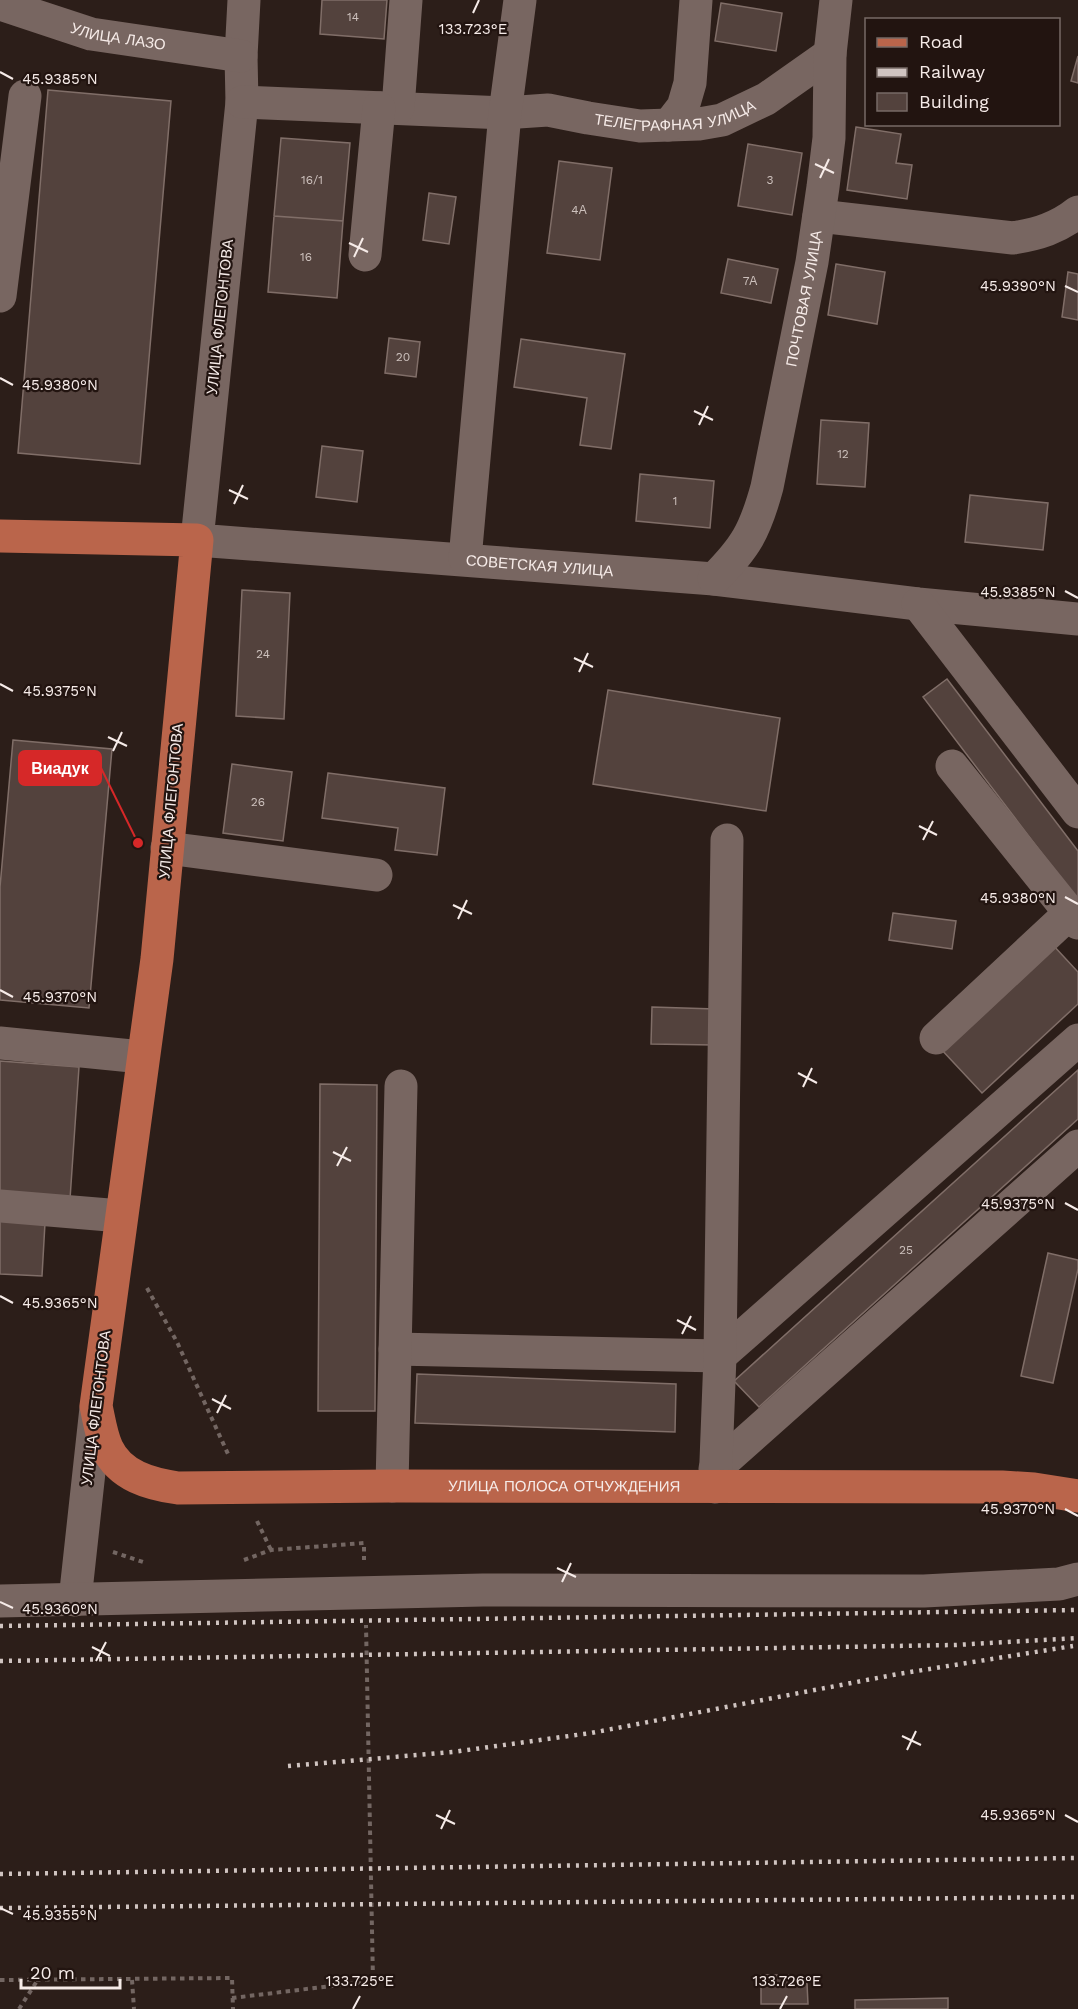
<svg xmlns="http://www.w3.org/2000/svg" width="1078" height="2009" viewBox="0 0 1078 2009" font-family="'Work Sans',sans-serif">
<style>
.building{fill:#53423d;stroke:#806e68;stroke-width:1.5}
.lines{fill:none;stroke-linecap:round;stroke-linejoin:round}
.path{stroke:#736662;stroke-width:4;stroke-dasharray:4.5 4.5;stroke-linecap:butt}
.minor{stroke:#786661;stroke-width:33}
.major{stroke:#ba654b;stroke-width:33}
.rail{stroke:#d0c4c1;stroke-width:4.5;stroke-dasharray:3 6;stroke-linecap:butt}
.ticks{fill:none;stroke:#f6ebe8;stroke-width:2}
.labels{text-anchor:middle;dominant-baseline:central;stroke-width:4.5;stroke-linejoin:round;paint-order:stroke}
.number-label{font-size:12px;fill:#cdc1bd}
.street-label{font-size:15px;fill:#f6ebe8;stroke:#221410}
.ticks-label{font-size:15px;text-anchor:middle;fill:#f6ebe8;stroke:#221410;stroke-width:4.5;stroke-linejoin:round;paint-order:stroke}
.leader{fill:none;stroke:#d62828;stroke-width:2}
.callout-dot{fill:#d62828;stroke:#221410;stroke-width:2}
.callout{fill:#d62828;stroke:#d62828;stroke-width:2}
.callout-label{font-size:16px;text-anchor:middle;font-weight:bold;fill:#fff}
</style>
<rect width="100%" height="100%" fill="#2c1e19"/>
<!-- building -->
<path class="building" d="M322,0h65l-3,39 -64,-5z
M721,3l61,10 -6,38 -61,-10z
M1078,56v27l-7,-2z
M48,90l123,11 -31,363 -122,-11z
M856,127l45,7 -5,29 16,2 -5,34 -60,-9z
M281,138l69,5 -7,78 -69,-5z
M748,144l54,9 -10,62 -54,-9z
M559,161l53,7 -12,92 -53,-7z
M429,193l27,4 -7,47 -26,-4z
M274,216l69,5 -6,77 -69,-6z
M728,259l50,10 -7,34 -50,-10z
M836,264l49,8 -8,52 -49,-9z
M1068,272l10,2v46l-16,-3z
M389,338l31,4 -4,35 -31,-4z
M521,339l104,15 -14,95 -31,-4 7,-47 -73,-11z
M821,420l48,3 -4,64 -48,-3z
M322,446l41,5 -6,51 -41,-5z
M640,474l74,7 -4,47 -74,-7z
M970,495l78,8 -5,47 -78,-8z
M242,590l48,3 -6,126 -48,-3z
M947,679l131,172v50l-155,-204z
M608,690l172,28 -14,93 -173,-27z
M13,740l99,9 -23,259 -89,-8v-113z
M232,764l60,8 -9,69 -60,-8z
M328,773l117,15 -8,67 -42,-5 3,-22 -76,-10z
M893,913l63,8 -4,28 -63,-9z
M1052,944l26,28v32l-96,89 -42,-45z
M652,1007l63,2 -1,36 -63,-1z
M0,1061l79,6 -9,132 -70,-5z
M1078,1070v49l-319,288 -25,-26z
M320,1084l57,1 -2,326h-57z
M0,1220l45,3 -3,53 -42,-2z
M1048,1253l30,7v9l-25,114 -32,-7z
M417,1374l259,10 -1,48 -260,-9z
M761,1975h30v8h16l1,21h-47z
M948,1998v11h-93v-9z"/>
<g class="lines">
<!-- path -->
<path class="path" d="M147,1288l30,54 51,112
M257,1521l14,29
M113,1552l30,10
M244,1560l27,-10 93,-7v17
M0,1980l232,-2 1,31
M132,1980l2,29
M232,1998l141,-17 -7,-356
M19,2009l18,-28"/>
<!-- minor -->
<g class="minor">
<path id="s1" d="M244,0l-3,56 1,46 -45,438 517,39 204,25 160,15"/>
<path id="s2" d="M0,4l91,30 150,22"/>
<path id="s3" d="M242,102l263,11 43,-3 40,8 52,8 59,-2 23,-4 44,-21 64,-45"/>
<path d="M398,108l8,-108"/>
<path d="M669,125l14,-18 7,-24 6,-83"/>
<path d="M819,216l194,22c25,-4 45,-10 65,-26"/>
<path d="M365,255l14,-147"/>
<path d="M0,296l25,-200"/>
<path d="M465,559l40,-446 15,-113"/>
<path id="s4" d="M714,579c32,-32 41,-48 53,-92l45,-225 11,-75 6,-49 1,-84 6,-54"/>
<path d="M918,604l160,208"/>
<path d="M952,766l126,157"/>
<path d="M167,848l209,27"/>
<path d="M936,1038l134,-125"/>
<path d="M0,1043l142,14"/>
<path d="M0,1206l121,10"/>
<path d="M395,1349l325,7 358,-316"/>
<path d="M715,1469l363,-323"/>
<path d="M392,1486l9,-400"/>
<path d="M715,1487l5,-131 7,-516"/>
<path d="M75,1600l21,-192"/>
<path d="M0,1601l483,-11 441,1 135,-7 19,-5"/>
</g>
<!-- major -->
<path class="major" id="s5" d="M0,536l197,4 -40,419 -61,447c3,13 5,29 11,42 13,28 43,36 71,40l214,-2 610,1 32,2 44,7"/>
<!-- rail -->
<path class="rail" d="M0,1626l1078,-16
M0,1661l955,-16 123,-7
M288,1766l165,-14 138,-19 307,-59 175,-28
M0,1874l1078,-16
M0,1908l1078,-11"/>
</g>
<!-- ticks -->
<path class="ticks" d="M473,13l6,-13M0,72l13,7M815,164l19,9M820,178l9,-19M349,243l19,9M354,257l9,-19M1065,286l13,6M0,378l13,7M694,411l19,9M699,425l9,-19M229,490l19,9M234,504l9,-19M1065,591l13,7M574,658l19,9M579,672l9,-19M0,684l13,7M108,737l19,9M113,751l9,-19M919,826l18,9M923,840l10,-19M1065,897l13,7M453,905l19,9M458,919l9,-19M0,990l13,7M798,1073l19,10M803,1087l9,-19M333,1152l18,9M337,1166l10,-19M1065,1203l13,7M0,1296l13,7M677,1320l19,10M682,1334l9,-18M212,1399l19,10M217,1413l9,-18M1065,1509l13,7M557,1568l19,9M562,1582l9,-19M0,1602l13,6M92,1647l18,9M96,1661l10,-19M902,1736l19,9M907,1750l9,-19M436,1815l19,9M1065,1815l13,7M441,1829l9,-19M0,1908l13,6M353,2009l7,-13M780,2009l7,-13"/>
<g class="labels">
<!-- number labels -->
<g class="number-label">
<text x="353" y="17">14</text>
<text x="312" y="180">16/1</text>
<text x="770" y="180">3</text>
<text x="579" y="210">4А</text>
<text x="306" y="257">16</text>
<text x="750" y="281">7А</text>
<text x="403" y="357">20</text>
<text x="843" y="454">12</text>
<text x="675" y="501">1</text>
<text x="263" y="654">24</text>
<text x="258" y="802">26</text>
<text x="906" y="1250">25</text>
</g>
<!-- street labels -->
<g class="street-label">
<text stroke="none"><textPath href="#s2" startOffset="123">УЛИЦА ЛАЗО</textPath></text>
<text stroke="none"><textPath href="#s3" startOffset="436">ТЕЛЕГРАФНАЯ УЛИЦА</textPath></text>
<text stroke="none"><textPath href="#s4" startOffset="300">ПОЧТОВАЯ УЛИЦА</textPath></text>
<text transform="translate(220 317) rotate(-84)">УЛИЦА ФЛЕГОНТОВА</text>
<text stroke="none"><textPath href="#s1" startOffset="886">СОВЕТСКАЯ УЛИЦА</textPath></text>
<text transform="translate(171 801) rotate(-85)">УЛИЦА ФЛЕГОНТОВА</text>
<text transform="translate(96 1408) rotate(-83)">УЛИЦА ФЛЕГОНТОВА</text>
<text stroke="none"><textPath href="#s5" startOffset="1584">УЛИЦА ПОЛОСА ОТЧУЖДЕНИЯ</textPath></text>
</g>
</g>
<g class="ticks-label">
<text x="473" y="34">133.723°E</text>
<text x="60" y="84">45.9385°N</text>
<text x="1018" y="291">45.9390°N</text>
<text x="60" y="390">45.9380°N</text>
<text x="1018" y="597">45.9385°N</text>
<text x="60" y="696">45.9375°N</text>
<text x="1018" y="903">45.9380°N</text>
<text x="60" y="1002">45.9370°N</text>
<text x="1018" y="1209">45.9375°N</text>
<text x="60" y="1308">45.9365°N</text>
<text x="1018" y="1514">45.9370°N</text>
<text x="60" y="1614">45.9360°N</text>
<text x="1018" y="1820">45.9365°N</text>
<text x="60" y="1920">45.9355°N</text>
<text x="360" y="1986">133.725°E</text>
<text x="787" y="1986">133.726°E</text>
</g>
<!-- callouts -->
<path class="leader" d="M138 843L101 768"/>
<circle class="callout-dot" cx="138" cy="843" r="6"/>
<rect class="callout" x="19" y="751" width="82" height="34" rx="6"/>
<g class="callout-label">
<text x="60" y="774">Виадук</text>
</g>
<!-- legend -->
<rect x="865" y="18" width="195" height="108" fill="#221410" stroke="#776a66" stroke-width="1.5"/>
<rect x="877" y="38" width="30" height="9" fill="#ba654b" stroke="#776a66" stroke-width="1.5"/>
<text x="919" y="48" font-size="18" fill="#f6ebe8">Road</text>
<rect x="877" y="68" width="30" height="9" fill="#d0c4c1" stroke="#776a66" stroke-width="1.5"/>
<text x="919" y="78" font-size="18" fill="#f6ebe8">Railway</text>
<rect x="877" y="93" width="30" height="18" fill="#53423d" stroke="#776a66" stroke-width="1.5"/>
<text x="919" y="108" font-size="18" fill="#f6ebe8">Building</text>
<!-- scale -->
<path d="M21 1979v9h99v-9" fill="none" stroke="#f6ebe8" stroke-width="3"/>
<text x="30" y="1979" font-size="18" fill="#f6ebe8" stroke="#221410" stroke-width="4.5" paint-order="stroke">20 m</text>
</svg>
